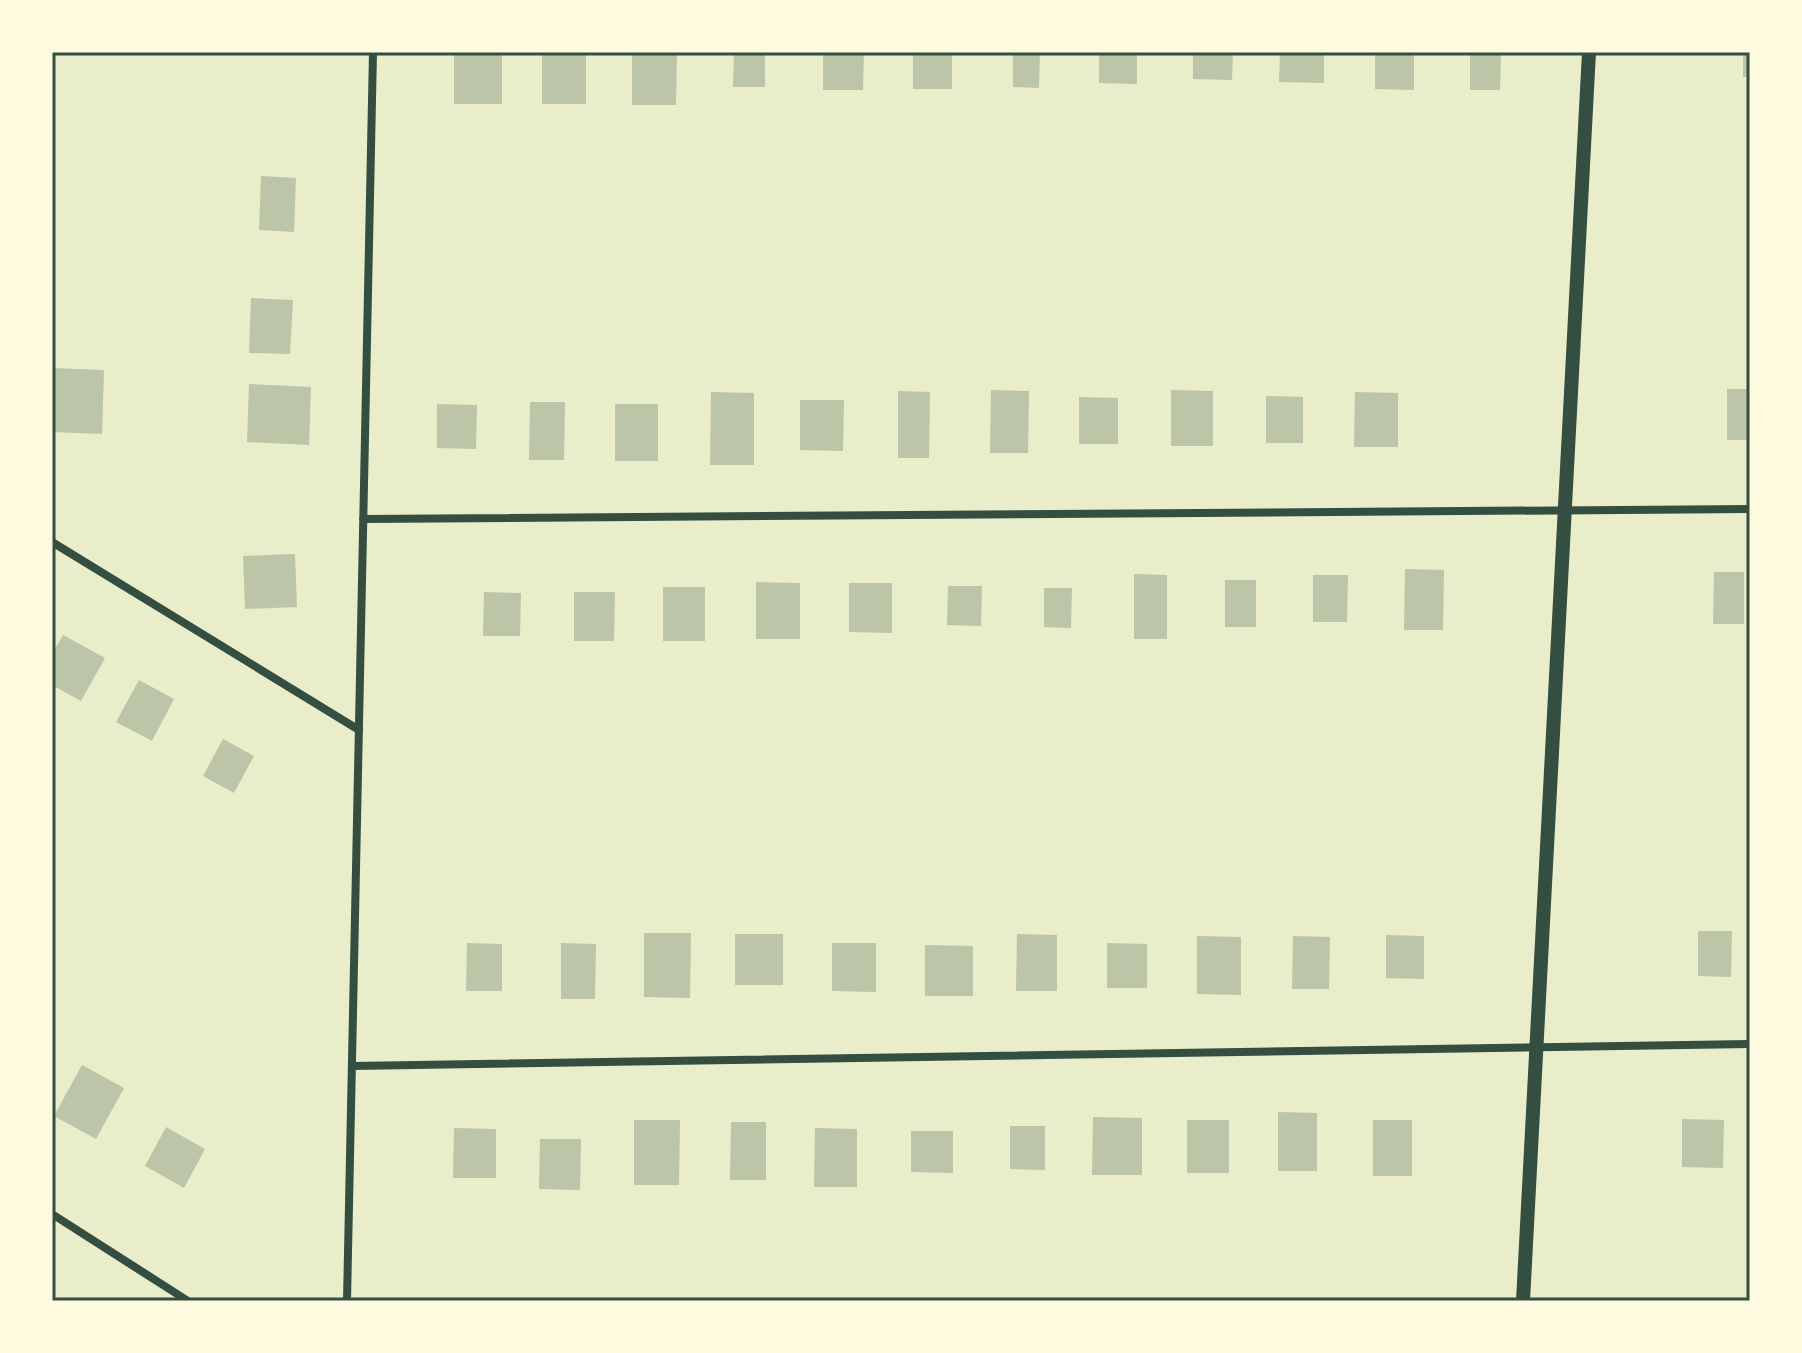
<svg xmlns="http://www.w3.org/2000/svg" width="1802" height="1353" viewBox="0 0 1802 1353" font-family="'Fira Sans Condensed',sans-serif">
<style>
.building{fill:#bcc5a7}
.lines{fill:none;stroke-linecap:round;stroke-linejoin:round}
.minor{stroke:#344e41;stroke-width:8}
.tertiary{stroke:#344e41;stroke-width:14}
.neatline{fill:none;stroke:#344e41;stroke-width:3}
</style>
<rect width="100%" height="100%" fill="#e9edc9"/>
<!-- building -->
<path class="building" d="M454,52h48v52h-48z
M542,52h44v52h-44z
M632,52h45l-1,53h-44z
M734,52h31v35h-32z
M823,52h41l-1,38h-40z
M913,52h39v37h-39z
M1013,52h27l-1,36 -26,-1z
M1099,52h38v32l-38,-1z
M1193,52h40l-1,28 -39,-1z
M1280,52h44v31l-45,-1z
M1375,52h39v38l-39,-1z
M1470,52h31l-1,38h-30z
M1743,52h7v25h-7z
M261,176l35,2 -2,54 -35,-2z
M251,298l42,2 -3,54 -41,-1z
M52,368l52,2 -2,64 -50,-2z
M249,384l62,3 -2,58 -62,-3z
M1727,389h23v51h-23z
M991,390l38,1 -1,62h-38z
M1171,390l42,1v55h-42z
M898,391l32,1 -1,66h-31z
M711,392l43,1v72h-44z
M1355,392l43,1v54h-44z
M1266,396l37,1v46h-37z
M1079,397l39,1v46h-39z
M800,400h44l-1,51 -43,-1z
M530,402h35l-1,58h-35z
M437,404l40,1 -1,44 -39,-1z
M615,404h43v57h-43z
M295,554l2,53 -52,2 -2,-53z
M1405,569l39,1 -1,60h-39z
M1714,572h30v52h-31z
M1134,574l33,1v64h-33z
M1313,575h35l-1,47h-34z
M1225,580h31v47h-31z
M756,582l44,1v56h-44z
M849,583h43v50l-43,-1z
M948,586h34l-1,40 -34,-1z
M663,587h42v54h-42z
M1044,588h28l-1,40 -27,-1z
M484,592l37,1 -1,43h-37z
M574,592h41l-1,49h-40z
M63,635l42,23 -24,43 -29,-16v-31z
M139,680l35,19 -22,42 -36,-19z
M223,739l31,17 -20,37 -31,-17z
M1698,931h34l-1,46 -33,-1z
M644,933h47l-1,65 -46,-1z
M735,934h48v51h-48z
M1017,934l40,1v56h-41z
M1386,935l38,1v43l-38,-1z
M1197,936l44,1v58l-44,-1z
M1293,936l37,1 -1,52h-37z
M467,943l35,1v47h-36z
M561,943l35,1 -1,55h-34z
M832,943h44v49l-44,-1z
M1107,943l40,1v44h-40z
M925,945l48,1v50h-48z
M82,1065l42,23 -28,51 -42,-23z
M1278,1112l39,1v58h-39z
M1093,1117l49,1v57h-50z
M1682,1119l42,1 -1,48 -41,-1z
M634,1120h46l-1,65h-45z
M1187,1120h42v53h-42z
M1373,1120h39v56h-39z
M731,1122h35v58h-36z
M1010,1126h35v44l-35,-1z
M166,1127l39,22 -21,39 -39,-22z
M454,1128l42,1v49h-43z
M815,1128l42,1v58h-43z
M911,1131h42v42l-42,-1z
M540,1139h41l-1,51 -41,-1z"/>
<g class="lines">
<!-- minor -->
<path class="minor" d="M363,519l1387,-10
M52,542l307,188
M352,1066l1398,-22
M52,1214l136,87
M347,1301l26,-1249"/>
<!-- tertiary -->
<path class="tertiary" d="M1523,1301l66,-1249"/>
</g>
<!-- border -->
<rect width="1802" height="1353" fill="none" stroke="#fefae0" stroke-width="108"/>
<rect x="54" y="54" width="1694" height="1245" class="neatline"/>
</svg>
